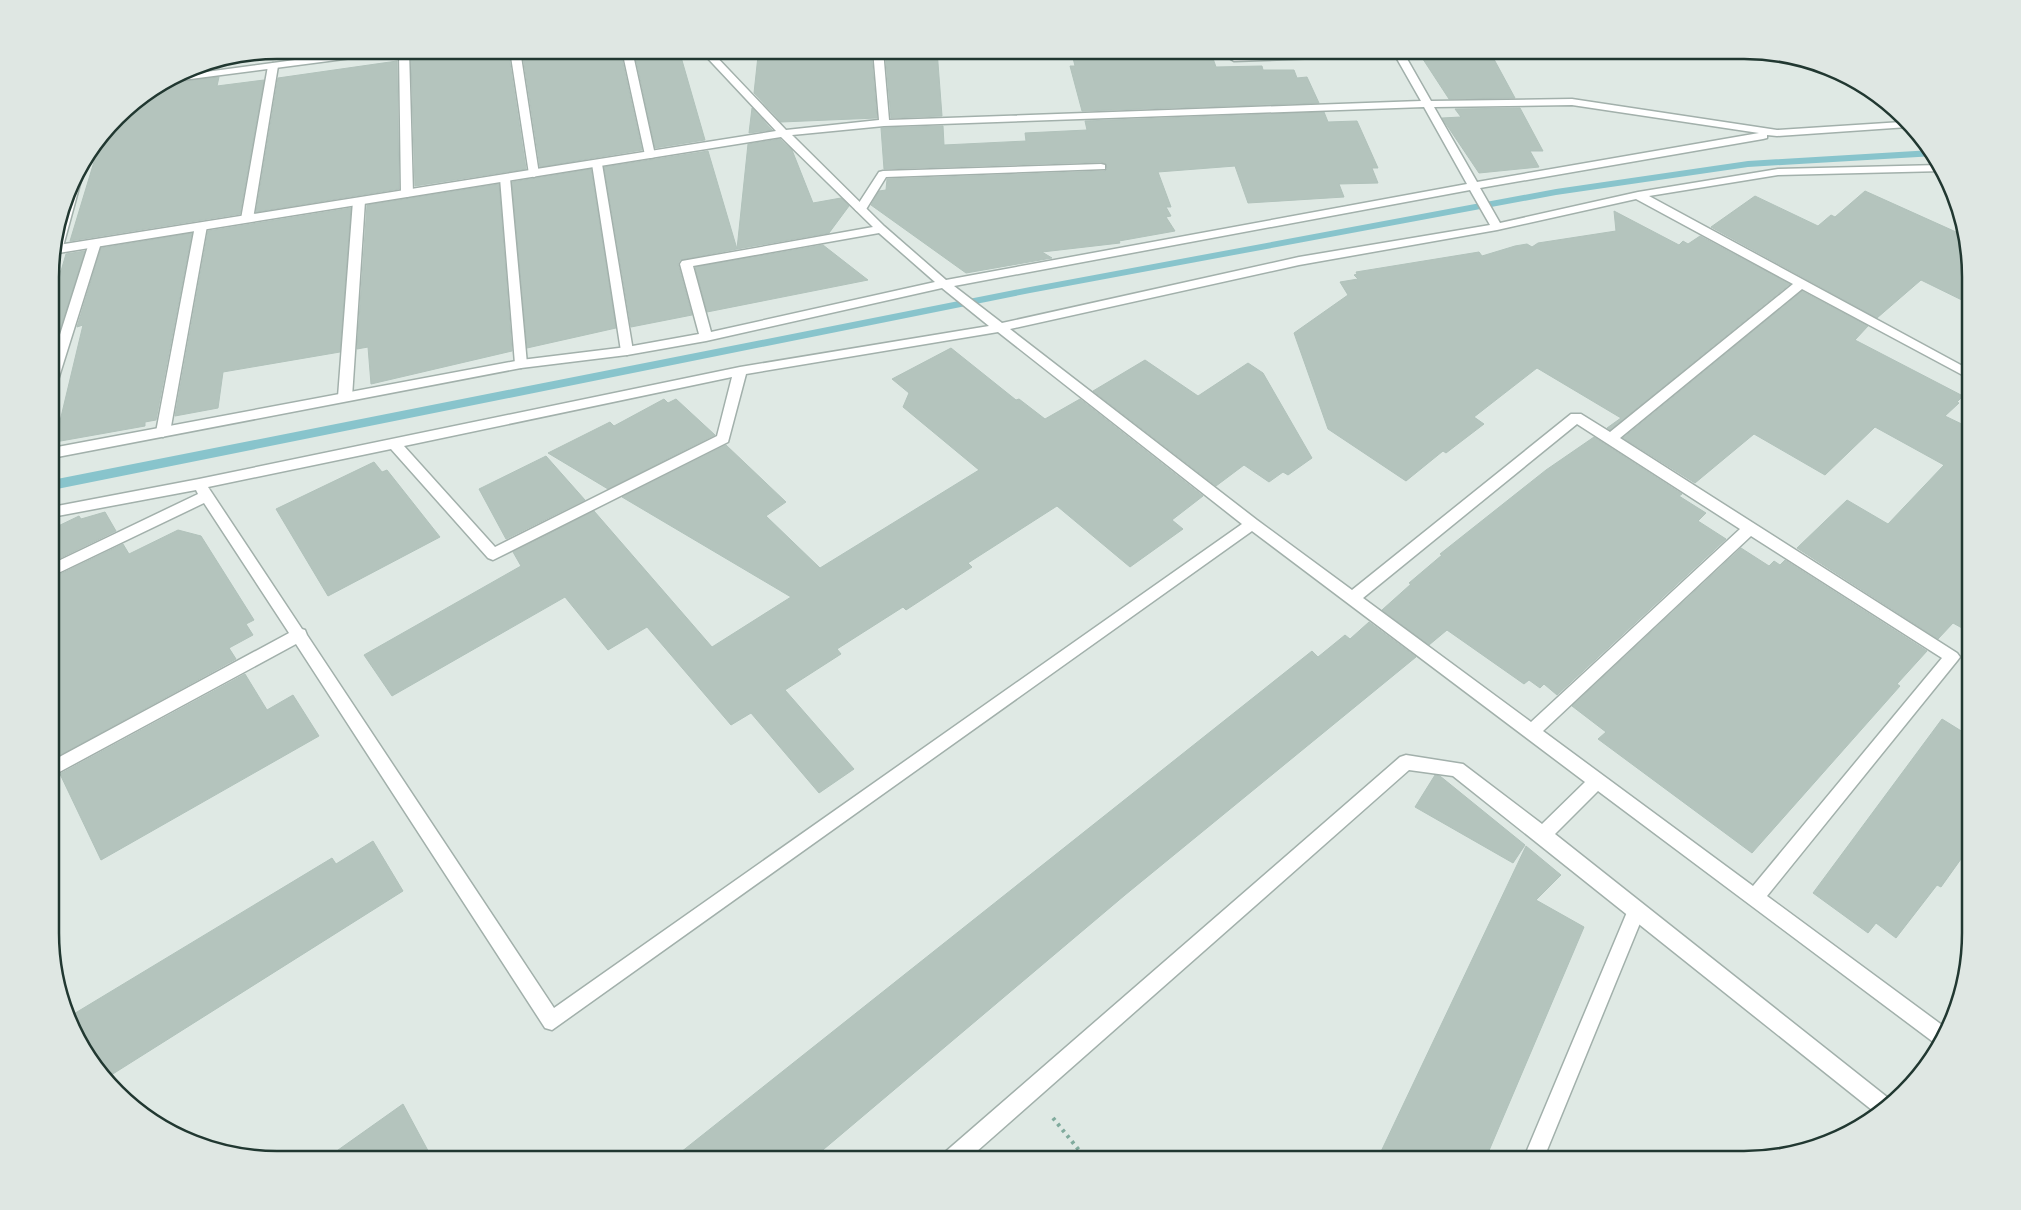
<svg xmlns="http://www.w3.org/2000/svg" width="2021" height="1210" viewBox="0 0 2021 1210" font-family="'Roboto Condensed',sans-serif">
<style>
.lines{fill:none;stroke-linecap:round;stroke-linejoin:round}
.stream{fill:#88c4cc;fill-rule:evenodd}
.building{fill:#b4c4bd;stroke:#b1c2bb}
.lane-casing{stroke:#a2b0ab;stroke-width:3}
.street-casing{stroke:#a2b0ab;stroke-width:3}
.path{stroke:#80ab9d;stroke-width:4;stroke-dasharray:3 4.5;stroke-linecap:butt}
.lane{fill:#fff;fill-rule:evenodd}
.street{fill:#fff;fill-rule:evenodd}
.rim{fill:none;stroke:#213831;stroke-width:2.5}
</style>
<rect width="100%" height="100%" fill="#dfe9e4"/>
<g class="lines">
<!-- stream -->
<path class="stream" d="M1932,150l3,6 -187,11 -192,28 -526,98 -978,197v-10l978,-193 526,-98 192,-28z"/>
</g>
<!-- building -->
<path class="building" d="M449,50h59l18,119 -111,17 -4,-127 13,-2v-3z
M522,50h98l22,100 -102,17z
M634,50h45l26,90 -50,8z
M812,50h59l6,68 -96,4 -27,-29 4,-37 54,-4z
M885,50h52l5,66 -51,2z
M1158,50h52l6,17 46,-1 1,4h31l3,8 10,-1 12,26 -237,8 -12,-45h5l-2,-8 15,-2 -1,-2z
M1417,50h72l26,48 -66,1z
M221,61l-1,7 -40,6 11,-7z
M397,61l2,128 -143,23 22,-134z
M219,77l-2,9 47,-6 -24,134 -170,27 30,-99 27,-35 38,-24z
M752,108l20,22 -23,3z
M1520,108l23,43h-13l9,16 -60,6 -37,-55 19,-1 -6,-8z
M1324,112l4,10 29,-1 21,47h-6l6,15 -39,1 5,13 -96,6 -13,-37 -77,6 13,35h-5l5,9 -5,1 9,14 -56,10 1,2 -78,9 10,6 -86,15 -95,-68 8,-14 7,-1 1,-11 218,-8 2,-2 -1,-5 -5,-2 -217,7 -3,-41 62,-2 1,19 82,-4 -1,-8 62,-3 -2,-9z
M780,139l12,11 21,53 28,-5 8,8 -20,27 -92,16 11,-105z
M708,151l29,98 -57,11 -2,4 14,51 -61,12 -27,-160z
M591,169l25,159 -89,20 -15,-166z
M499,184l13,167 -141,33 -3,-37 -11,2 10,-144z
M1865,191l100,45 5,26v42l-49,-24 -44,38 -166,-91 44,-31 63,30 13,-11 4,2z
M351,208l-11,144 -117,20 -5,36 -43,8 33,-185z
M1614,211l65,34 4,-4 5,3 12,-8 90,48 -180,146 -3,-2 14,-10 -84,-50 -63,49 10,7 -38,29 -3,-2 -37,30 -78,-52 -34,-96 54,-38 -8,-13 18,-3 -4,-4 3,-1 -1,-2 123,-20 3,4 33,-10 12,-2 5,3 6,-4 78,-12z
M192,233l-36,187 -11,2v4l-90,16 28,-117 -6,2 24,-79z
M823,245l45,35 -161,32 -12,-45z
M85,251l-25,79 -8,1v-59l9,-1 5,-17z
M1802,291l66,35 -13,14 108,56 -6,6 2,1 -14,13 25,12 1,205 -18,-10 -15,16 -141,-91 50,-48 41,24 56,-59 -69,-38 -50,48 -71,-41 -59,49 -72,-45z
M951,348l65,52 3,-1 26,20 35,-20 123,97 -31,24 11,9 -53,38 -73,-61 -89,57 4,4 -66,43 -3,-3 -66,42 4,5 -56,36 69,79 -35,24 -68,-80 -20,12 -84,-98 -39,23 -43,-53 -173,99 -28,-41 157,-89 -8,-14 81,-41 118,136 79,-50 -169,-100 104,-52 60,57 -20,14 54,52 159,-98 -76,-63 6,-14 -17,-14z
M1145,360l53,36 50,-33 15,10 49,85 -24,17 -5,-3 -14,10 -25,-17 -28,21 -123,-95z
M664,399l4,4 8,-4 39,36 -107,54 -60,-36 62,-31 4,4z
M1594,437l88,57 -3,2 27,17 -8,8 28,18 -169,156 -13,-11 -4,4 -11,-8 -5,4 -77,-54 -18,15 -47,-35 29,-26 -2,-1 33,-28 -2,-1 106,-84z
M546,456l39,44 -79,39 -27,-50z
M374,462l8,10 5,-2 53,67 -112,59 -52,-87z
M105,512l11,19 -64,31v-33l27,-13 2,3z
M178,530l23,6 53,84 -8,4 7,11 -24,13 7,11 -183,100 -1,-181 71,-34 6,10z
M1741,548l28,18 5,-5 6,4 5,-5 142,91 -30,33 3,2 -148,167 -154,-114 8,-7 -34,-26z
M1369,622l47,35 -291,238 -314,265h-140l641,-509 6,6 27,-22 5,4z
M245,674l22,36 26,-15 26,41 -218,124 -41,-86z
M1942,719l29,18v108l-30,42 -4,-2 -41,53 -20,-15 -8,10 -55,-40z
M1435,775l5,1 85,69 -12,18 -98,-56z
M373,841l30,50 -295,186 -20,-18 -16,-44 260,-157 4,6z
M1526,846l35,29 -25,25 48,27 -99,233h-108z
M403,1104l30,56h-109z"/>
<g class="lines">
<!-- lane casing -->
<g class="lane-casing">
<path id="lane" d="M399,50h10l4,144 -6,3 -6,-3z
M510,50h10l19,124 -5,3 -5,-3z
M622,50h10l23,105 -1,2 -4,1 -5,-3z
M1398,50l3,1v4l-167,6 -5,-3 5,-3z
M273,63l5,3 -25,153 -6,3 -6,-3 27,-153z
M597,161l5,3 31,187 -6,4 -6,-4 -29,-187z
M1101,164l4,1v4l-219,8 -21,34h-8l-2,-2 24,-37 4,-1z
M81,166l3,3 -22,81 -2,2h-8l22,-76z
M505,175l5,3 17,186 -6,4 -6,-4 -15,-186z
M359,198l6,3 -13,196 -7,4 -7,-4 15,-196z
M201,223l6,3 -37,206 -7,5 -7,-5 39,-206z
M95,240l6,3 -43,137 -6,4v-24l37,-117z
M1636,903l6,2 3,6 -102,249h-20l107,-255z"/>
</g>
<!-- street casing -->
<g class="street-casing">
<path id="street" d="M369,50h26l-5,3 -223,29 9,-6z
M700,50h10l76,80 93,-10 -6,-70h10l6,70 532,-19 -29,-51h10l29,51 141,-2 205,31 125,-8 6,5 -131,9 -10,-1v3l-4,1 -283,49 20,35 138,-31 140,-23 162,-4 3,6 -165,4 -129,21 321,174v9l-168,-90 -182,149 337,215 3,4 -3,4 -190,235 179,132 -6,19 -342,-256 -43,43 337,267 -15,13 -424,-338 -44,-6 -442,390h-26l3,-7 456,-396 6,-2 57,9 79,60 43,-42 -333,-251 -700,499 -7,-2 -249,-384 -244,132v-15l237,-128 -85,-130 -152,73v-12l146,-70 -2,-4 -144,27v-10l147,-28 541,-112 249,-41 -47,-38 -236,53 -79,14 -106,13 -469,90v-10l469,-88 106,-13 72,-13 -19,-70 2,-3 191,-34 -92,-90 -729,117v-8l724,-115zM1572,105l187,28 -282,49 -43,-75zM1424,107l43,77 -521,96 -62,-54 -92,-91 92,-9zM1470,190l20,35 -191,32 -297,66 -48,-37zM1636,199l157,85 -183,148 -29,-18h-10l-219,176 -95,-70 -247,-191 289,-64 198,-35zM879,233l56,49 -224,50 -18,-66zM998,332l244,192 -688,484 -247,-373 -2,-5 -3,-1 -94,-142 183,-38 97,109 5,2 235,-118 18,-68zM732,377l-15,59 -222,111 -91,-101zM1577,424l163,105 -209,193 -168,-124zM1751,536l191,122 -189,228 -210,-155z"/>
</g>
<!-- path -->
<path class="path" d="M1053,1118l34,42"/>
<!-- lane -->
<use href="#lane" class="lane"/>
<!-- street -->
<use href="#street" class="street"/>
</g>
<!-- crop -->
<path d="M0 0H2021V1210H0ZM277 59H1744A218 218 0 0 1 1962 277V933A218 218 0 0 1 1744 1151H277A218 218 0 0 1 59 933V277A218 218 0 0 1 277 59Z" fill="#dfe7e3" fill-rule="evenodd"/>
<path class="rim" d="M277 59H1744A218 218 0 0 1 1962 277V933A218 218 0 0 1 1744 1151H277A218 218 0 0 1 59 933V277A218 218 0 0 1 277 59Z"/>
</svg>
